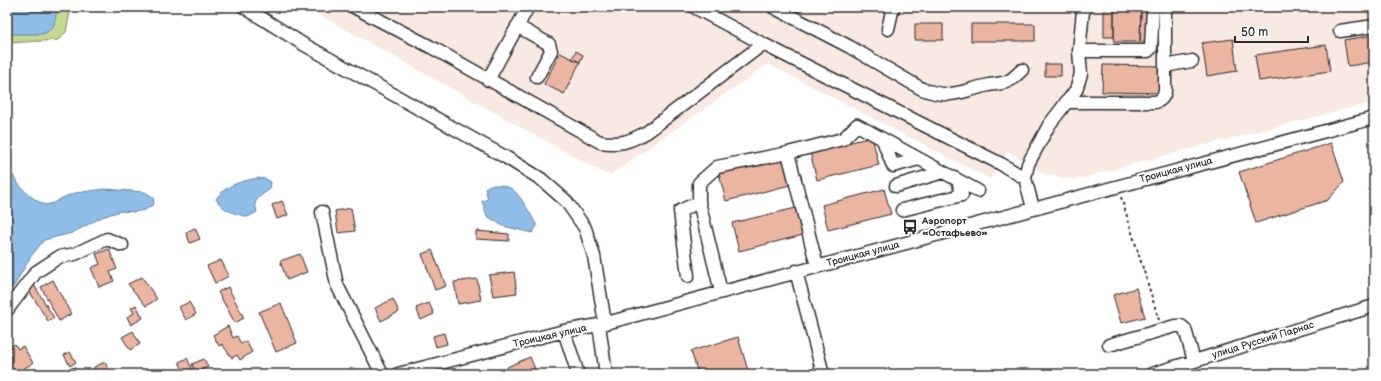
<svg xmlns="http://www.w3.org/2000/svg" width="1381" height="381" viewBox="0 0 1381 381" font-family="'Balsamiq Sans',sans-serif">
<style>
.built{fill:#f9e9e3}
.green{fill:#c4d98f;stroke:#78825d}
.water{fill:#8ebde9;stroke:#66839d}
.building{fill:#ecb5a1;stroke:#2b2b2b}
.lines{fill:none;stroke-linecap:round;stroke-linejoin:round}
.minor-casing{stroke:#2b2b2b;stroke-width:15}
.path{stroke:#2b2b2b;stroke-width:2;stroke-dasharray:3 3;stroke-linecap:butt}
.minor{stroke:#fff;stroke-width:12}
.labels{text-anchor:middle;dominant-baseline:central;stroke-width:4;stroke-linejoin:round;paint-order:stroke}
.street-label{font-size:10px;fill:#2b2b2b;stroke:#fff}
.poi-label{font-size:10px;font-weight:bold;fill:#2b2b2b;stroke:#fff;text-anchor:start}
</style>
<rect width="100%" height="100%" fill="#fff"/>
<filter id="ink" filterUnits="userSpaceOnUse"><feTurbulence type="fractalNoise" baseFrequency=".025" numOctaves="2"/><feDisplacementMap in="SourceGraphic" scale="8" xChannelSelector="R" yChannelSelector="G"/><feConvolveMatrix kernelMatrix="1 2 1 2 8 2 1 2 1" color-interpolation-filters="sRGB"/></filter>
<g filter="url(#ink)">
<!-- built -->
<path class="built" d="M305,7h1069v95l-196,50 -103,28 -31,-6 -36,-23 -18,28 -222,-115 -158,111 -7,-2z"/>
<!-- green -->
<path class="green" d="M7,7h64l-5,25 -8,8 -51,3z"/>
<!-- water -->
<path class="water" d="M7,7h51l-5,21 -10,6h-36z
M7,161c6,20 19,35 38,44l9,-2 8,-5 13,-5 29,-4 41,3 8,5 1,7 -9,6 -11,2 -14,-1 -18,6 -30,16 -28,7 -13,16 -17,30 -7,4z
M257,178l9,1 5,3 -1,7 -11,8 -4,6 2,9 -9,5c-13,-4 -24,-5 -32,-18 11,-15 24,-17 41,-21z
M490,185c7,0 15,0 22,4 7,4 21,29 25,37l-5,7 -29,-7 -16,-10 -5,-15 6,-2 -3,-11z"/>
<!-- building -->
<path class="building" d="M1104,7h10v30h-10z
M1141,7h11l-3,35h-9z
M1114,8l27,1 -1,33h-26z
M915,24h28v16h-28z
M971,24h64v17h-64z
M1374,35v27l-26,4 -4,-26z
M1233,39l4,32 -30,5 -5,-33z
M1326,45l4,26 -71,10 -4,-26z
M576,51l7,4 -3,7 -8,-3z
M560,53l20,9 -16,32 -20,-10z
M1045,64h16v12h-16z
M1103,65l60,1v27l-61,-1z
M872,137l7,28 -62,15 -7,-28z
M1331,143l13,39 -16,18 -72,23 -17,-51z
M783,158l7,27 -64,16 -7,-27z
M884,189l7,25 -63,16 -6,-25z
M282,201l6,14 -11,4 -5,-14z
M351,208l4,23 -17,2 -3,-22z
M796,208l7,27 -64,16 -7,-28z
M195,228l5,11 -10,4 -4,-11z
M476,231l33,3v7l-33,-2z
M109,249l8,20 -7,3 4,9 -15,6 -8,-19 9,-4 -4,-10z
M432,250l14,36 -11,4 -13,-36z
M300,254l7,18 -20,8 -7,-19z
M221,260l8,16 -14,7 -8,-17z
M514,272l3,21 -24,3 -4,-21z
M142,277l15,22 -11,7 -18,-22z
M477,279l4,21 -23,4 -4,-22z
M53,280l18,34 -12,7 -18,-34z
M34,285l20,33 -6,3 -20,-32z
M228,287l16,31 -9,5 -17,-31z
M1136,288l9,29 -24,6 -8,-28z
M393,299l6,13 -18,9 -6,-13z
M189,302l7,12 -10,6 -7,-13z
M281,303l16,40 -21,9 -17,-40z
M429,303l5,11 -13,6 -5,-12z
M136,305l7,13 -12,7 -4,-8 7,-4 -3,-5z
M228,326l5,12 4,-2 4,8 5,-3 6,11 -12,8 -3,-5 -5,3 -10,-14 -3,2 -6,-11z
M133,331l7,13 -10,6 -8,-13z
M444,333l3,11 -11,3 -3,-11z
M738,337l11,37h-51l-7,-23z
M15,344l3,5 5,-3 10,17 -18,11h-3l-5,-9v-6l4,-2 -4,-8z
M70,352l6,10 -6,4 -6,-11z
M530,357l7,17h-28l-2,-7z
M187,358l6,13 -8,3 -6,-12z
M204,359l4,8 -13,5 -3,-8z
M105,362l3,7 -11,5 -3,-7z
M74,367l4,7h-9l-2,-3z"/>
<g class="lines">
<!-- minor casing -->
<g class="minor-casing">
<path id="minor" d="M244,7l59,37 204,114 34,21 25,22 19,27 9,28 11,67
M354,7l77,40 169,95c20,3 29,0 47,-10l116,-88
M694,7l69,37 238,120 24,14 8,30
M773,7l77,40 72,42c30,11 38,2 67,-4 6,-1 15,-1 21,-5 4,-2 8,-7 12,-10
M517,26l32,18 2,7 -14,26
M888,29l5,-22
M1340,31l34,-5
M1079,51h69l3,-3 2,-41
M1165,66l27,-5
M488,80l40,-73
M1066,102h90c6,-2 8,-5 9,-11v-84
M883,140l10,26 26,-7
M788,153l55,-14 14,-14 121,66
M1025,178l3,-14 21,-39 27,-35 5,-16 -2,-23 4,-40 4,-4
M896,186l47,-14
M902,210l60,-15 -4,-15
M322,212l15,73 45,89
M796,271l27,103
M688,276l-8,-65 19,-9
M721,292l-22,-90v-19l18,-16 71,-14 29,113
M7,310l29,-38 23,-15 16,-3 32,-15 15,6
M599,325l7,49
M564,331l14,43
M1109,345l66,-19h6l4,3 9,32
M398,374l166,-43 35,-6 775,-207
M1152,374l222,-68"/>
</g>
<!-- path -->
<path class="path" d="M1121,197l38,123"/>
<!-- minor -->
<use href="#minor" class="minor"/>
</g>
</g>
<!-- icons -->
<defs>
<g id="bus-bare" transform="scale(1.2)"><path d="M-5-6H5V4H4V6H2V4H-2V6H-4V4H-5ZM-3.5-4V0h7V-4ZM-3.5 1.2v1.5H-2V1.2ZM2 1.2v1.5H3.5V1.2Z" fill="#2b2b2b" stroke="#fff" stroke-width="2.5" paint-order="stroke"/></g>
</defs>
<g fill-rule="evenodd">
<use href="#bus-bare" x="910" y="227"/>
</g>
<g class="labels">
<!-- street labels -->
<g class="street-label">
<text transform="translate(1176 170) rotate(-15)">Троицкая улица</text>
<text transform="translate(863 254) rotate(-15)">Троицкая улица</text>
<text transform="translate(550 336) rotate(-13)">Троицкая улица</text>
<text transform="translate(1263 340) rotate(-17)">улица Русский Парнас</text>
</g>
<!-- poi labels -->
<g class="poi-label">
<text x="922" y="221">Аэропорт<tspan x="922" dy="12">«Остафьево»</tspan></text>
</g>
</g>
<!-- margin -->
<rect width="1381" height="381" fill="none" stroke="#fff" stroke-width="24"/>
<rect x="12" y="12" width="1357" height="357" fill="none" stroke="#2b2b2b" stroke-width="1.5" filter="url(#ink)"/>
<!-- scale -->
<path d="M1235 36v6h73v-6" fill="none" stroke="#2b2b2b" stroke-width="2"/>
<text x="1241" y="36" font-size="12" fill="#2b2b2b" stroke="#ffffff" stroke-width="3" paint-order="stroke">50 m</text>
</svg>
